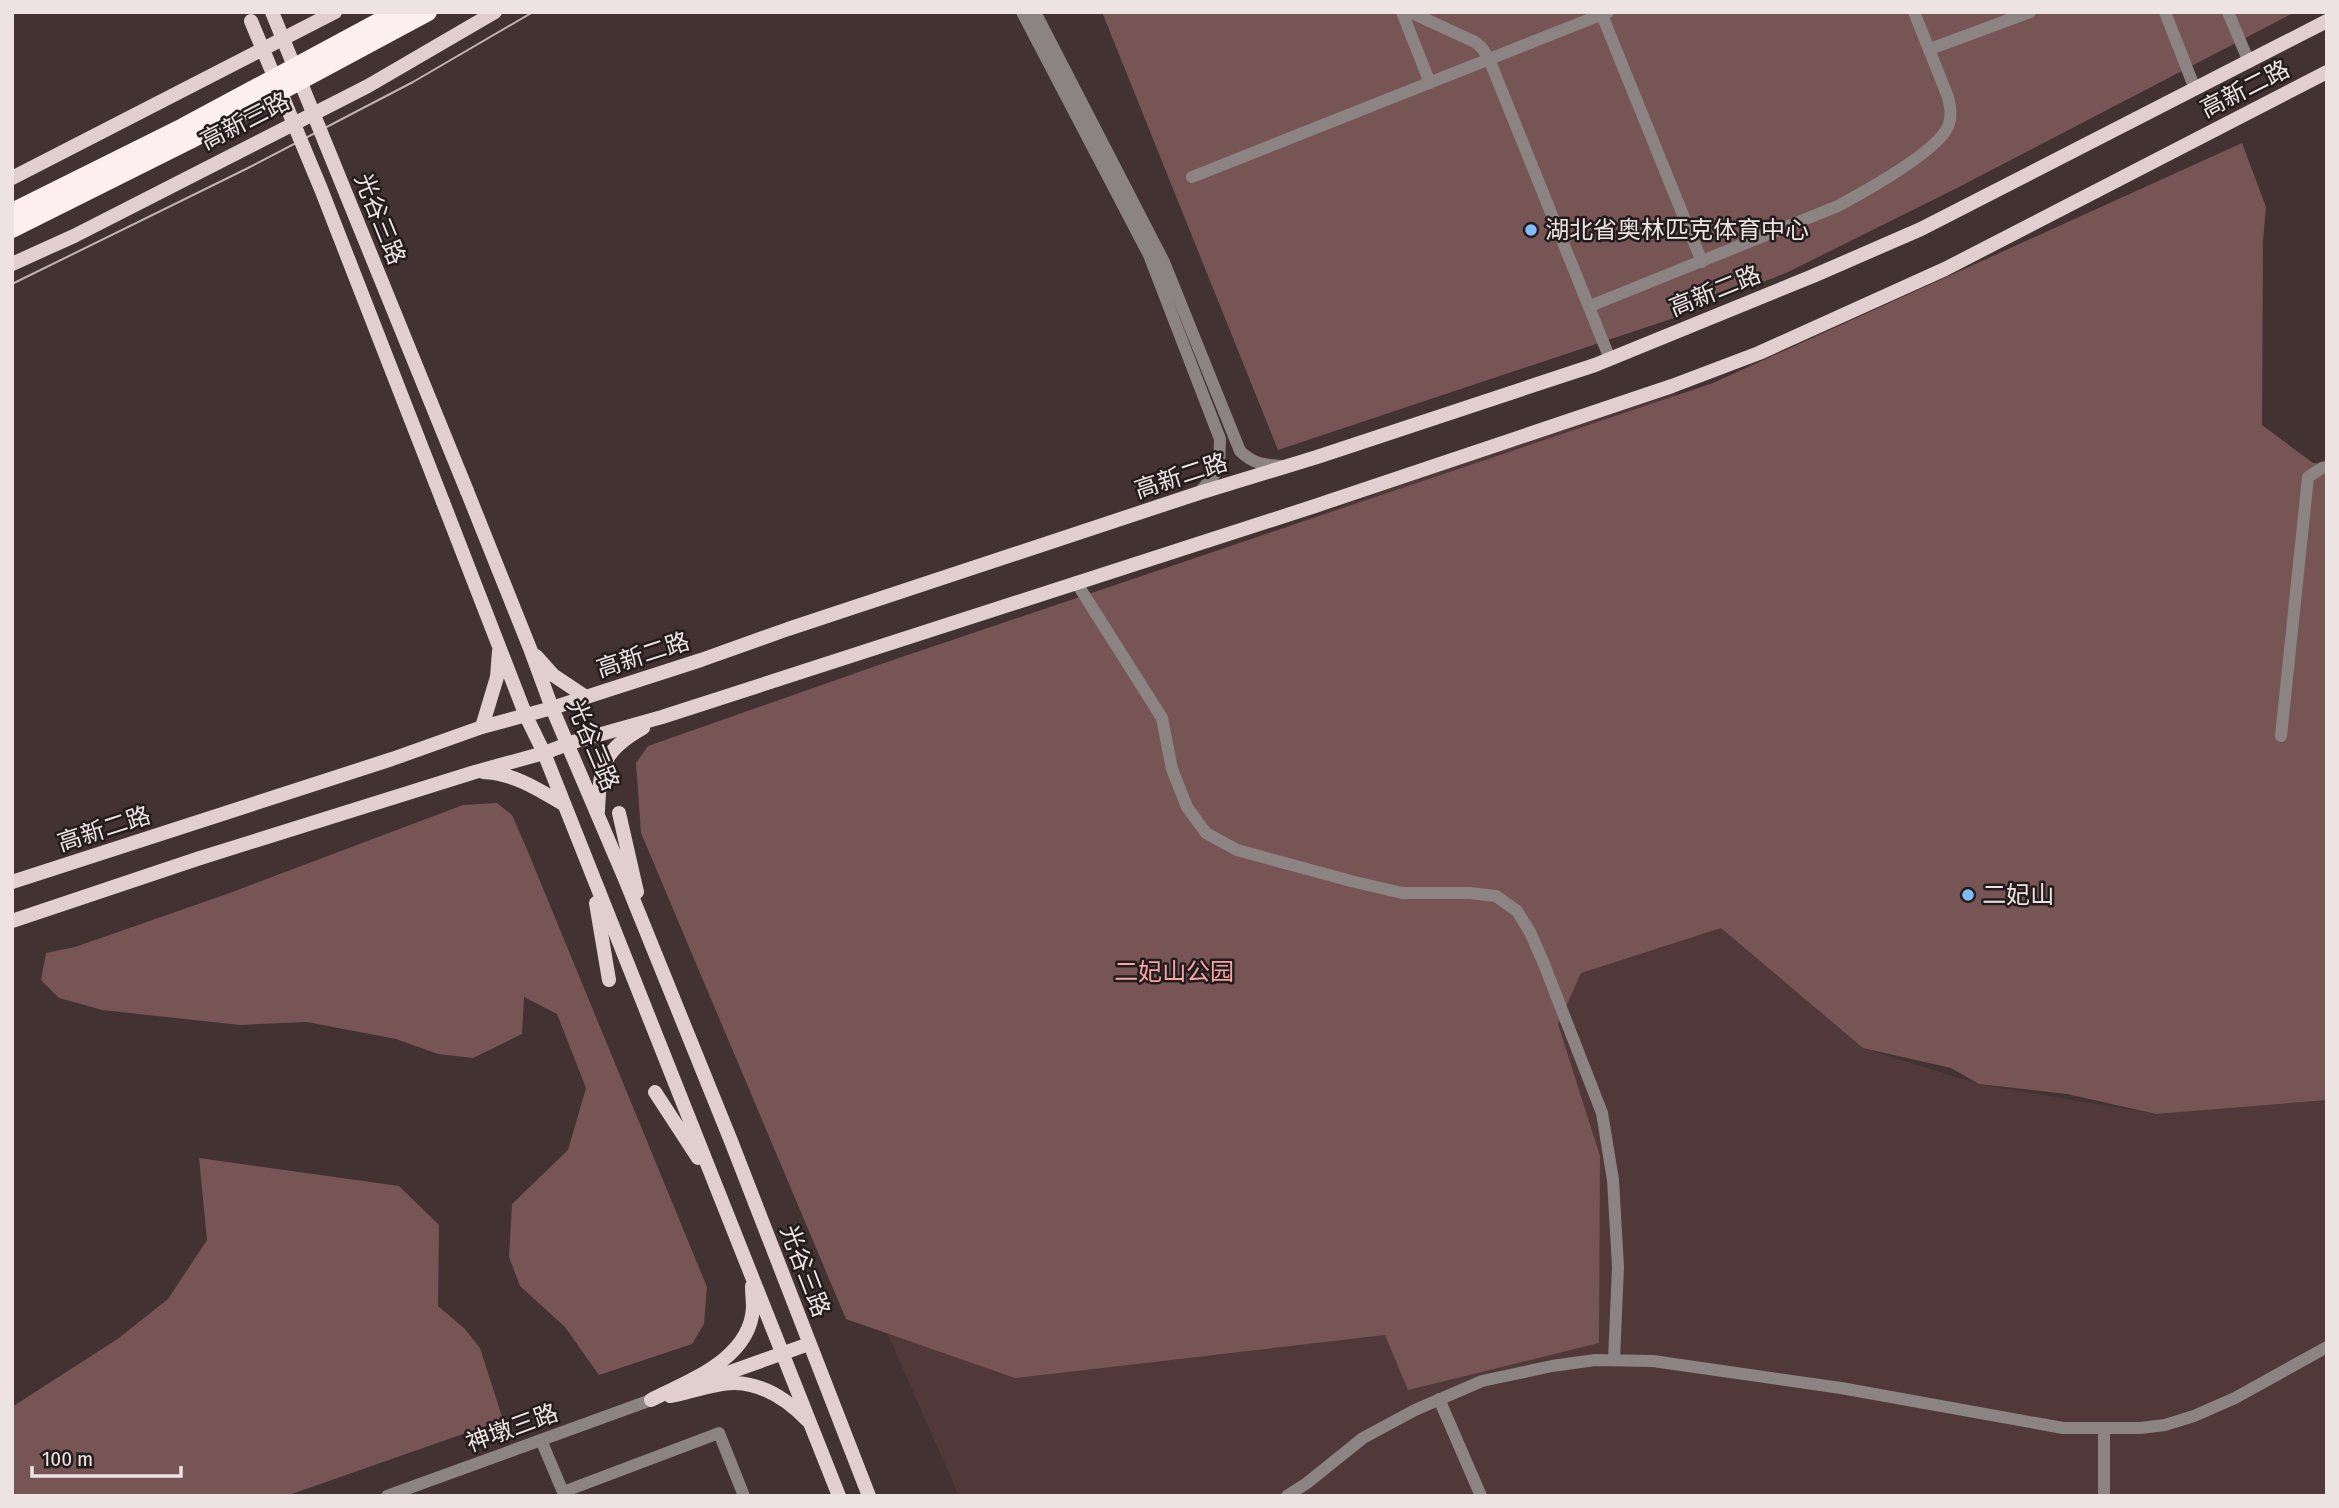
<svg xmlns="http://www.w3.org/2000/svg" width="2339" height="1508" viewBox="0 0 2339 1508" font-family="'Fira Sans Condensed','Noto Sans SC',sans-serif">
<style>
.built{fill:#513939}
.green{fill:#785555}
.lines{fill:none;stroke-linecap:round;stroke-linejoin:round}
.minor{stroke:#8c8383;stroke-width:12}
.major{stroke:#e1cfcf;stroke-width:14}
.tram{stroke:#beb3b2;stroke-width:2}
.major-bridge{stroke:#e1cfcf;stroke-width:14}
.highway-bridge{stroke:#fdefef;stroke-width:18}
.poi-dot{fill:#81bcfa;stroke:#231c1c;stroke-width:2.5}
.labels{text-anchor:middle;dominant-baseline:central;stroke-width:5;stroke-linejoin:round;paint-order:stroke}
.street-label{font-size:24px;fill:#ede3e2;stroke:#231c1c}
.poi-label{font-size:24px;fill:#ede3e2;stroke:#231c1c;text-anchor:start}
.park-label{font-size:24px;fill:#f7a5a5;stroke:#231c1c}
</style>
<rect width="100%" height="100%" fill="#423232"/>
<!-- built -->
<path class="built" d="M1672,386l11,28 42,428 138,206 116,36 177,30 171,-14v396h-1368l-323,-733z"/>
<!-- green -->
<path class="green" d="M1102,12h1193l-338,176 -169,84 -120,48 -390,130z
M2242,143l24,64 -3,34 -1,184 51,38 14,1v636l-171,14 -89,-20 -88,-10 -28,-16 -88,-20 -142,-120 -140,45 -23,51 42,132 -1,187 -191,47 -23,-55 -370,43 -169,-59 -205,-486 -5,-70 12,-17 245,-86 820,-277z
M497,803l15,12 14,32 181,440 -3,37 -12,20 -93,31 -34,-48 -45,-41 -11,-29 3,-53 56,-54 18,-62 -29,-74 -33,-17 -2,37 -49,24 -35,-4 -42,-15 -89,-17 -67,3 -138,-15 -43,-12 -18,-18 5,-27 29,-6 152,-53 236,-89z
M199,1158l200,28 40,39 -1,81 27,23 15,19 23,72 -217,76h-274v-89l107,-69 49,-39 39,-59z"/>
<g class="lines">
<!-- minor -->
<path class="minor" d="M1022,12l127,243 71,184 -1,30 -20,24
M1035,12l129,250 76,189c13,13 25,14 42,15
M1402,12l28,71
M1410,12l65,30 7,6 7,11 121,300
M2165,12l30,77
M2228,12l21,50
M1602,15l100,247
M1930,49l100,-37
M1192,177l416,-165
M1590,306l248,-100c24,-13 103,-56 111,-82 3,-9 1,-18 -1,-27l-34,-85
M1076,582l86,136 10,51 15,38 19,26 31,17 114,31 51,12h68l26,3 21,15 13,21 14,32 58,149 11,67 5,87 -4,93
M2281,736l27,-259 14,-9 5,-1
M1439,1399l42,97
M2104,1428v68
M541,1440l22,52 156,-59 25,63
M387,1496l264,-96
M1287,1496l20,-13 56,-45 52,-28 67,-29 70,-15 43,-6 58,1 188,27 222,40h77l25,-3 29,-9 41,-18 92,-51"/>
<!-- major -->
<path class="major" d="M12,178l323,-166
M12,264l62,-28 294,-150 127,-74
M467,491l64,160 21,57 73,171 106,262 138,355
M443,502l83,214 18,37 295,743
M536,656l17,19 33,22
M482,727l15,-50 2,-26
M483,772c30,1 55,17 80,32
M598,811c2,-45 4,-60 45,-83
M619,813l18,79
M12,882l380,-123 90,-32 70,-19 149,-48 87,-31 411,-136 118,-36 278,-92 218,-89 108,-47 406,-208
M596,903l13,77
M12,921l185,-62 278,-87 69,-19 29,-11 89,-25 653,-211 357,-120 87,-33 186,-84 382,-197
M655,1092l43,66
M702,1382l107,-38
M670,1396c17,-3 49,-14 65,-13 29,1 54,18 73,38
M651,1400c39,-20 99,-41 102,-92 0,-7 -1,-15 -1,-22"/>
<!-- tram -->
<path class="tram" d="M12,284l234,-115 167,-87 120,-70"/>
<!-- major-bridge -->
<path class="major-bridge" d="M272,12l195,479
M251,21l70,168 122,313"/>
<!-- highway-bridge -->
<path class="highway-bridge" d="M12,212l171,-85 214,-115
M12,229l178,-89 238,-128"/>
</g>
<!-- markers -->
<g class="poi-dot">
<circle cx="1531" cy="230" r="7"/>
<circle cx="1968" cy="895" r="7"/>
</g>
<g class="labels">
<!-- street labels -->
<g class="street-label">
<text transform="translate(2245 89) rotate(-27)">高新二路</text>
<text transform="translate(245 121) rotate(-27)">高新三路</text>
<text transform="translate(380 219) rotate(68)">光谷三路</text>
<text transform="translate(1715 291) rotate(-22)">高新二路</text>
<text transform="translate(1181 476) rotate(-18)">高新二路</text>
<text transform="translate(643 655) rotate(-18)">高新二路</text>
<text transform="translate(593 745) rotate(67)">光谷三路</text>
<text transform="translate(104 829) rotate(-18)">高新二路</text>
<text transform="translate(805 1271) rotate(69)">光谷三路</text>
<text transform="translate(512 1428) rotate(-20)">神墩三路</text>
</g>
<!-- poi labels -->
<g class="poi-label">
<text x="1545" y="230">湖北省奥林匹克体育中心</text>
<text x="1982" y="895">二妃山</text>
</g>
<!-- park labels -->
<g class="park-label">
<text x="1174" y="972">二妃山公园</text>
</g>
</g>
<!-- border -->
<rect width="2339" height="1508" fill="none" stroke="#ede3e2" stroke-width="28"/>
<!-- scale -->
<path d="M32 1466v10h149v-10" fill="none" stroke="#ede3e2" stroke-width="3.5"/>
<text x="42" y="1466" font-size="21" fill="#ede3e2" stroke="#231c1c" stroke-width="5" paint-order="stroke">100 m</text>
</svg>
